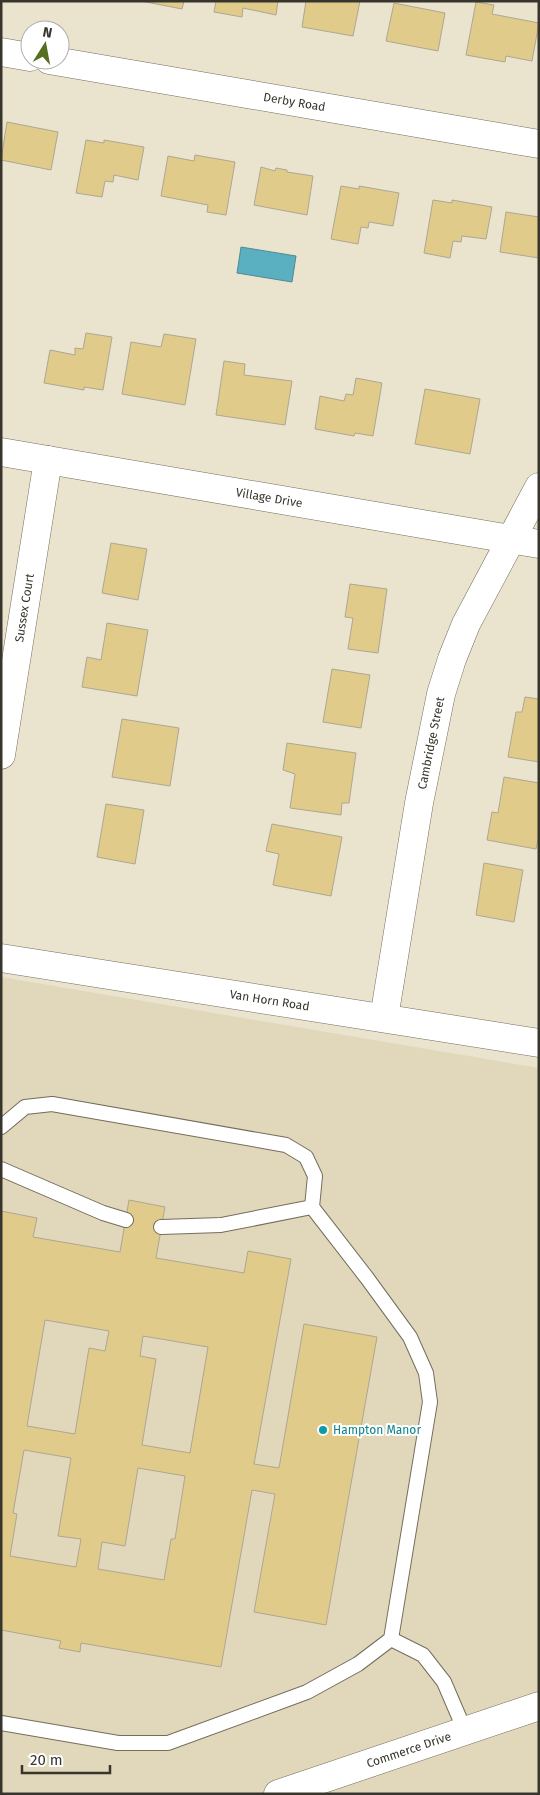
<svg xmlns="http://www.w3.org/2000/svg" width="540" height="1795" viewBox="0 0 540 1795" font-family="'Fira Sans',sans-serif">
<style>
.built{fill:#e1d7bb}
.water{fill:#5aafc0;stroke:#508a94}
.building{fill:#e0cb8b;stroke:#ada793;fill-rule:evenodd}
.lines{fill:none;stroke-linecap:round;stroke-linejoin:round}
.service-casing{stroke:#736d5b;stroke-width:16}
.minor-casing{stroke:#736d5b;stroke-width:29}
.secondary-casing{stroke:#736d5b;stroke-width:29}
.service{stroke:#fff;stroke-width:14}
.minor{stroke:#fff;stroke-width:28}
.secondary{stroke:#fff;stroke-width:28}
.culture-dot{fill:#0f9aa8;stroke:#fff;stroke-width:2}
.labels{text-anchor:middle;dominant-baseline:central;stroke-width:4;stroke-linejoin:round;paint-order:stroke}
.street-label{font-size:12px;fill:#38352d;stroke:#fff}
.culture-label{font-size:12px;fill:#0d838f;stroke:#fff;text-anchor:start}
</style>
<rect width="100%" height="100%" fill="#eae4cf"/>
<!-- built -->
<path class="built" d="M1,977l538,91v726h-538z"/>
<!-- water -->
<path class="water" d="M241,247l55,9 -4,26 -55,-9z"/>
<!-- building -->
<path class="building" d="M141,1h43l-2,8z
M216,1h62l-2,14 -33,-7 -1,9 -28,-5z
M306,1h54l-7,35 -51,-9z
M476,2l18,3 -2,9 47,9 -7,38 -26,-5 -1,6 -39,-7z
M394,3l51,10 -7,38 -52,-10z
M7,122l51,10 -7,38 -50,-10z
M86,140l18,3v-3l40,7 -6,33 -24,-5 -1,7 -8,-1 -3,16 -26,-4z
M195,155l40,7 -9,53 -19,-3 1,-7 -47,-9 7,-40 26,5z
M261,167l14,4 1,-3 11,2v2l26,4 -6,39 -53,-10z
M341,186l18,3v-3l40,7 -6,33 -24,-4 -1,6 -7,-1 -3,17 -27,-5z
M433,200l19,3v-3l40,7 -6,32 -24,-3 -1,6 -8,-1 -3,17 -26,-5z
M506,212l33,5v41l-39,-6z
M86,333l26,4 -9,53 -19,-3v3l-40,-7 6,-33 25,5v-7l8,1z
M164,334l32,5 -11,66 -63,-11 9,-52 30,5z
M224,361l21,3 -1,11 48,6 -7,44 -69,-10z
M356,378l26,5 -9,53 -18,-3 -1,3 -39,-7 5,-33 24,5 2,-7 7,1z
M425,389l55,10 -10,55 -55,-10z
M111,543l36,6 -9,51 -36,-7z
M350,584l37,5 -9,64 -30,-4 5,-31 -8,-1z
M107,623l41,7 -11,66 -55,-9 5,-30 14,3z
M332,669l38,6 -9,53 -38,-6z
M525,697l14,2v63l-31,-5 8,-45h6z
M122,719l57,9 -9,58 -58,-9z
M287,743l69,10 -7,50h-7l-1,12 -51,-7 5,-34 -12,-4z
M504,777l35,6v52l-3,14 -49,-9 5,-28 6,1z
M106,804l38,6 -9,54 -38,-7z
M272,824l70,13 -11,59 -58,-11 6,-31 -13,-3z
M484,863l39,7 -9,52 -38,-7z
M129,1200l36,7 -9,51 88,15 4,-22 43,8 -37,205 25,4 25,-144 73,13 -51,288 -72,-13 21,-118 -23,-4 -31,177 -140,-24 -1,9 -21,-4 2,-7 -60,-11v-419l36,7 -4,19 87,15zM45,1320l64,11 -4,20 -16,-3 -14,86 -48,-8zM143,1336l65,11 -18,106 -48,-8 14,-86 -16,-3zM24,1450l47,8 -13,78 23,3 -5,28 -66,-11 7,-42 -4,-1zM138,1468l47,8 -10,63h-4l-7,41 -66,-11 4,-27 23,4z"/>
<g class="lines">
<!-- service casing -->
<g class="service-casing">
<path id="service" d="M1,1127l24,-20 27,-3 234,41 20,12 9,19 -3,31 55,71 43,59 16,36 4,29 -39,237 32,16 21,27 21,49
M1,1169l102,44 23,7
M161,1227l60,-2 91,-18
M1,1723l117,20h50l139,-51 51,-28 33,-25"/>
</g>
<!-- minor casing -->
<g class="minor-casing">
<g id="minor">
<path d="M1,52l29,5"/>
<path id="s1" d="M49,60l490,84"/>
<path id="s2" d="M1,452l538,92"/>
<path id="s3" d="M1,755l47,-295"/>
<path id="s4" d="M384,1018l35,-215 22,-109 11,-35 14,-35 73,-137"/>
<path id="s5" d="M278,1794l261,-88"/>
</g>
</g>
<!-- secondary casing -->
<g class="secondary-casing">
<g id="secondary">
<path id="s6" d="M1,958l538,85"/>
</g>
</g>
<!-- service -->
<use href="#service" class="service"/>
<!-- minor -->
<use href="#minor" class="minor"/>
<!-- secondary -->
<use href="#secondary" class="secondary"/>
</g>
<!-- markers -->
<circle class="culture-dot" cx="323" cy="1430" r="5"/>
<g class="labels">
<!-- street labels -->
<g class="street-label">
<text stroke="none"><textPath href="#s1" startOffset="249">Derby Road</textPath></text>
<text stroke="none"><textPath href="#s2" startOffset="272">Village Drive</textPath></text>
<text stroke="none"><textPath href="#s3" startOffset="149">Sussex Court</textPath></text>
<text stroke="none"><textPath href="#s4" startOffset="279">Cambridge Street</textPath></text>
<text stroke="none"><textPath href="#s6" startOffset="272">Van Horn Road</textPath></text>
<text stroke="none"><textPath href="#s5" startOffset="138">Commerce Drive</textPath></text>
</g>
<!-- culture labels -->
<g class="culture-label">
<text x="333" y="1430">Hampton Manor</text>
</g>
</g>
<!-- border -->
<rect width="540" height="1795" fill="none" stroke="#38352d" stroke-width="5"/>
<!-- north arrow -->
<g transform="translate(45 45) rotate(11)"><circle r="24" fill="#ffffff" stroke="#afaeab"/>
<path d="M0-4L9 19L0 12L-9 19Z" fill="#566e20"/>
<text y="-8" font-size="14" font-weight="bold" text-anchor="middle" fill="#38352d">N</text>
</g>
<!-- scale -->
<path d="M22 1765v8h88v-8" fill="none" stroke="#38352d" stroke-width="2.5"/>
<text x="30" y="1765" font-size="15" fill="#38352d" stroke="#ffffff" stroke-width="4" paint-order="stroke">20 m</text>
</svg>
